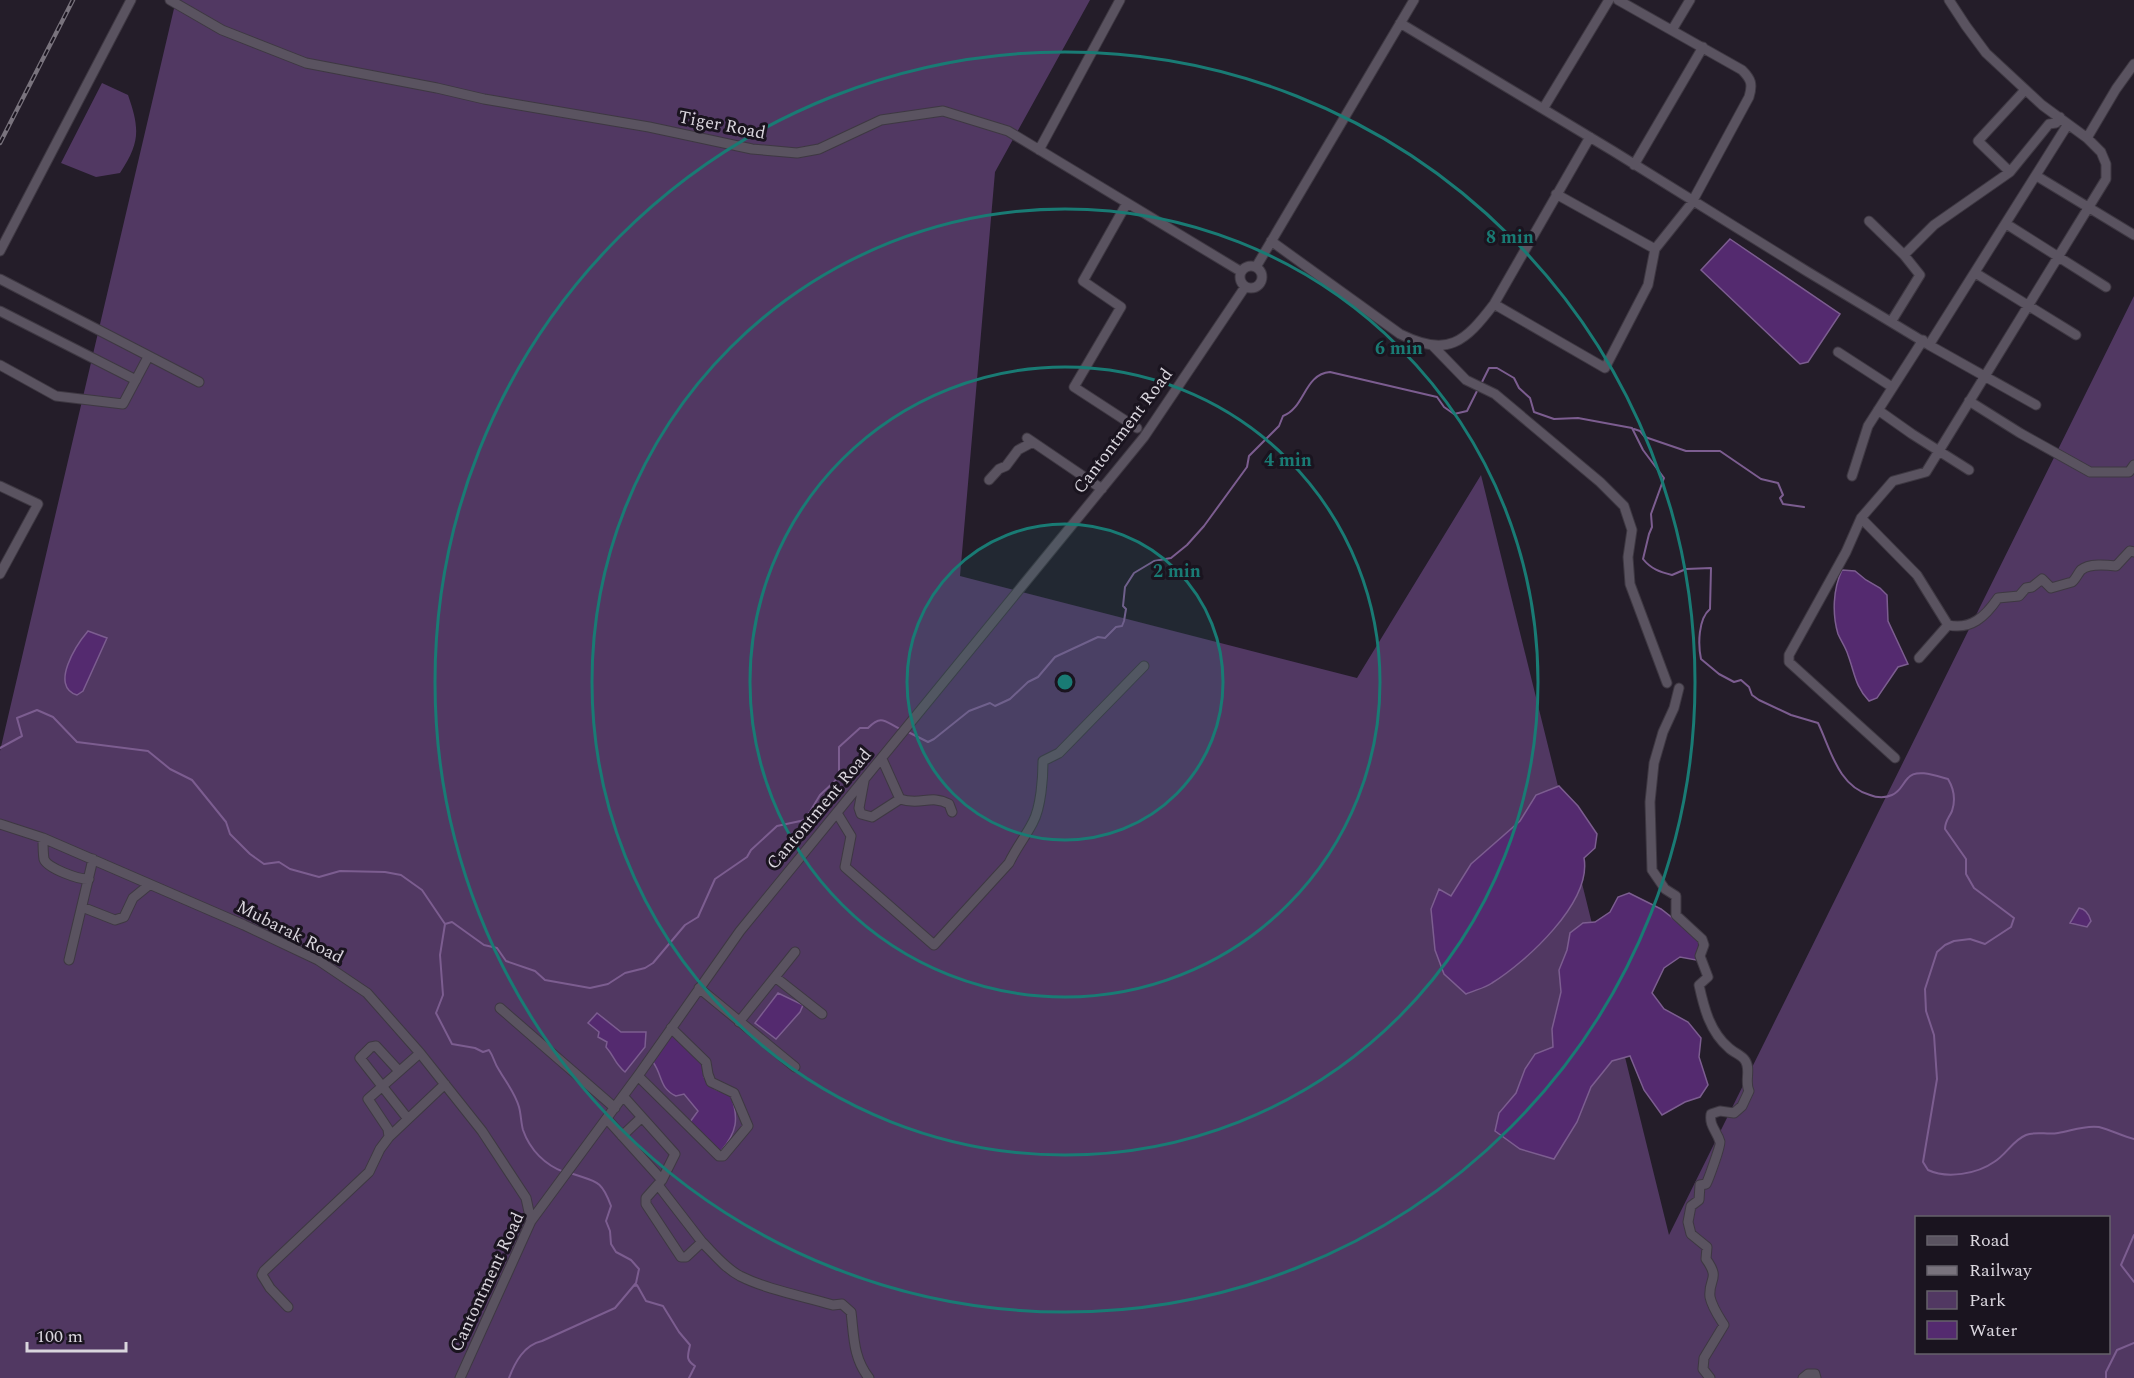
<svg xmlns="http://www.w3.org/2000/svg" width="2134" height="1378" viewBox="0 0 2134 1378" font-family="Spectral,serif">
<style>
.green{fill:#513862;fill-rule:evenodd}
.water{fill:#542a6f;stroke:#7c5d90;stroke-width:1.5}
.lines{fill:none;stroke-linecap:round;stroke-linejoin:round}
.stream{stroke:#7c5d90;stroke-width:2}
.minor-casing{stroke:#3e3842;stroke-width:11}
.minor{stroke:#5a5360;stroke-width:9}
.rail-casing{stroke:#79737d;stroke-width:4.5}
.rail{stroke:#1a141f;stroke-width:2;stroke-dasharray:7;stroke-linecap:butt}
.ring{fill:none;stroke:#197b74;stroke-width:3}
.labels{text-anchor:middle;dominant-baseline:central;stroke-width:6;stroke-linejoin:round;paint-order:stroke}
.street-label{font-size:18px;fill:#d9d5dd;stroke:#1a141f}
.centre{fill:#197b74;stroke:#1a141f;stroke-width:3}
.ring-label{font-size:18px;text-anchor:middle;font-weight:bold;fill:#197b74;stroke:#1a141f;stroke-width:6;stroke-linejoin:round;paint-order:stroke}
</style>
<rect width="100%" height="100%" fill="#241d29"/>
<!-- green -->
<path class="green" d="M176,0h914l-95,172 -35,404 397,102 124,-203 188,760 465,-939v1082h-2134v-627zM1916,1218h192v134h-192z
M102,83l26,12c12,34 12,48 -8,78l-24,4 -35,-14z"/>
<!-- water -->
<path class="water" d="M1730,239l110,75 -32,48 -8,2 -99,-94z
M1842,570l13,1 11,9 14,8 7,7 1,26 20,43 -10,3 -21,31 -8,3c-14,-15 -14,-27 -21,-46 -2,-7 -7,-14 -10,-21 -6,-20 -5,-45 4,-64z
M88,631l19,7 -24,53 -6,4c-28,-9 0,-51 11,-64z
M1559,786l19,20 19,28 -2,14 -11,10c8,44 -58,104 -92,125 -7,5 -17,7 -26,11l-22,-20 -9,-24 -4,-41 8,-20 12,7 20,-32 49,-43 16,-26z
M1629,893l32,16 41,32 -6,19 -16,-3 -16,11 -12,25 12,16 24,13 13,16 -2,19 9,28 -8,12 -15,5 -23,13 -18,-25 -14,-34 -18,5 -21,26 -14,35 -23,37 -34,-10 -25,-18 4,-18 17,-20 9,-24 10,-15 18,-7 -1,-18 9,-37 -2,-22 8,-20 3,-17 13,-10 12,-1 15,-10 8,-15z
M2079,908c7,1 10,6 12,13l-4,6 -17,-4z
M778,993l25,12 -3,7 -24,27 -21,-16z
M597,1013l24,19h25l-1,15 -20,25c-11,-9 -10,-15 -19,-25l1,-5 -9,-5 1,-5 -11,-9z
M670,1033l6,3 27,27 1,14 11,12 16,6c8,24 6,37 -10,56l-5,1 -26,-30 8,-11 -14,-17 -8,2c-17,-8 -13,-20 -23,-34z"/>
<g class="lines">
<!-- stream -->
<path class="stream" d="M1481,384l8,-16h8l17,10 5,10 11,10 4,14 20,7 24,-1 54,10 11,22 21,28 -13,36 1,13 -3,7 -6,25c8,10 17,13 29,16l14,-6 25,-1 -1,41c-12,10 -12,36 -9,50l18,15 15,8 7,-2 8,7 3,8 7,5 32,15 27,8c13,27 20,63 52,72 7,3 16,3 22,0 9,-4 10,-11 16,-17 8,-10 29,-2 40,1 6,10 8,20 4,32 -3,7 -7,10 -7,18l21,30v15l8,14 40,30 -3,9 -26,17 -15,-5 -16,2 -9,4 -8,7 -12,37 1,22 8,24 3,44 -14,83 5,8c19,9 49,4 66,-8 12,-7 19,-22 32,-27 10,-4 21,0 32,-2 13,-2 26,-8 41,-6 12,3 23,9 35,12
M1634,429l6,2 5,6 41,14h34l41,28 17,4 5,12 -3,3 3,6 21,3
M906,731l22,11 6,-3 35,-28 21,-8 5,3 15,-7 18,-17 10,-5 17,-20 43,-20 7,1 11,-11 6,-1 2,-5 2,-12 -3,-3 2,-19 9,-14 20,-12 17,-3 16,-13 17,-19 43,-59 2,-11 30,-30 4,-10c22,-8 21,-42 47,-44l107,25 7,10 10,7 13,-3 11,-22
M0,748l22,-12 -5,-18 20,-8 16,7 24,25 71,9 22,18 22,11 34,42 4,12 20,20 14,10 15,-2 11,7 29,8 21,-6 45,1 16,3 21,15 23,34 -5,31 3,40 -7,18 16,31 23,4 8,4 6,-2c5,7 5,13 10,20 7,12 16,23 20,37 2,7 2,16 4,23 7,20 22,35 41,42
M445,924l7,-2 32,23 13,3 9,13 29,10 10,9 45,8 18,-4 17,-11 20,-5 8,-5 32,-38 13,-8 17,-38 32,-22 4,-7 26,-24 28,-6 15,-25 15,-14 4,-7v-27l21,-19h8c14,-14 17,-6 32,1
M2134,1235l-13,30 13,17
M634,1286l3,-1 9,16 17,5 16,26 11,13c-2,10 -5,15 5,21l-6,12
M509,1378c6,-16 15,-33 33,-37l73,-33 21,-25 3,-14 -8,-9 -15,-8 -5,-8 -1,-13 -4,-10 5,-15c-10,-28 -16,-24 -41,-33
M2106,1378v-6l11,-22 17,-7"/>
<!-- minor casing -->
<g class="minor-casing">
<path id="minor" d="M170,0l52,30 84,33 131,25 47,11 165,28 103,22 45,4 22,-4 62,-29 62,-9 65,20 232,140
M1400,23l213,128 195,121 121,73 107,60
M1672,30l18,-30
M2025,90l-47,51 32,31 39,-48 7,-1 4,-6
M1543,109l66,-109
M2087,138l29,-49 18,-25
M1039,150l81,-150
M1634,165l69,-118
M2040,178l94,57
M1556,194l99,55
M1127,203l-44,78 38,26 -47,80 63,41
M1869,221l35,34 16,20 -29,47
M2008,225l98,62
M1271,241l129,93c48,24 65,8 94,-30l96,-167
M0,251l131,-251
M1904,255l30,-30 76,-53
M1240 277a11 11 0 1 1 22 0a11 11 0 1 1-22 0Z
M1256,267l158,-267
M1977,274l99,61
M0,279l199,103
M1494,304l111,64 43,-83 7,-36 36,-45 58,-107c4,-13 2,-18 -7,-27l-124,-70
M0,311l136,69
M1929,345l139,-221
M1433,346l33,34 29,14 105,88 24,24 8,24 -4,27 2,27 37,99
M1838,352l54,35
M0,365l56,31 67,8 25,-47
M1969,401l51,32 70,39h39l5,-7
M1878,410l34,24 57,36
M1027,438l75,51
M1852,476l16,-50 55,-86
M989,480l10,-11 7,-3 12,-16 15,-8
M0,486l38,18 -38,70
M1861,518l56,57 31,50 -29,33
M1948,625c23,5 37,-8 50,-27l21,-2 7,-8 6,-1 10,-8 9,9 21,-6c4,-3 6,-9 9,-12 8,-7 26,-5 35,-4l14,-15 4,1
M1679,688l-5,20 -11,24 -9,31 -4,39 2,68 13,19 11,7v19l26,24 2,6 -4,11 8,21 -9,8c5,23 11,47 30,63 4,4 12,7 15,11 8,9 0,22 5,32l-7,15 -8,7 -14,-2 -9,3c-2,12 6,17 9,28 1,3 -12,39 -14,42l-6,1 -1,15 -8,6 -3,16 3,12 16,13 -1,12c15,21 2,19 4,38 2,10 9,20 14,28l-20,33 -1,11 7,9
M1895,758l-106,-96v-7l57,-103 15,-34 32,-37 33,-9 180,-293v-15l-5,-12 -14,-14 -45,-33 -56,-52 -20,-27 -17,-26
M882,759l18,40c20,7 31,-5 49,5l3,8
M864,781l-5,27 2,6 11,3 28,-18
M837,813l14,23 -6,31 89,78 75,-82c7,-15 17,-27 24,-41 8,-15 10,-44 10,-61l16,-8 85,-87
M0,824l43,14 201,87 74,35 49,33 53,60 62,78 44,67 5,23
M43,838c0,7 0,15 1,21 3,9 35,21 45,20
M82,907l33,13 9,-3 9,-19 16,-13
M69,960l24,-101
M775,977l47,37
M699,988l96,79
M500,1008l115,100
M739,1022l56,-70
M399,1071l-23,-25 -5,1 -11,11 48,61
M638,1076l81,80h4l25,-30 -14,-33 -23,-11 -3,-8 -2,-12 -35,-34
M623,1096l52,58 -13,26
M607,1119l55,61 -16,18v6l35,53h5l16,-15c12,12 23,26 38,34 28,14 63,20 93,29l9,-1 9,8c3,24 2,46 18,66
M622,1136l20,-19
M389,1137l-1,-8 -20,-30 52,-46
M658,1185l44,57
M288,1307l-18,-19 -8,-13 2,-4 105,-99 11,-23 9,-12 56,-53
M460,1378l71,-157 109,-148 100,-142 404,-494 101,-150
M1803,1378l5,-4h7l1,4"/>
</g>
<!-- minor -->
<use href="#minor" class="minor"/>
<!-- rail casing -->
<g class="rail-casing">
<path id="rail" d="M0,143l73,-143"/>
</g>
<!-- rail -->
<use href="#rail" class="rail"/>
</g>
<!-- distance rings -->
<circle cx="1065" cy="682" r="158" fill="#197b74" fill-opacity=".12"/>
<g class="ring">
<circle cx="1065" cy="682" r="158"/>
<circle cx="1065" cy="682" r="315"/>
<circle cx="1065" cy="682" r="473"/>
<circle cx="1065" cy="682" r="630"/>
</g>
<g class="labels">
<!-- street labels -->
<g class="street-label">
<text transform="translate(722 125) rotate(11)">Tiger Road</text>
<text transform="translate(1123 431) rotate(-53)">Cantontment Road</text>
<text transform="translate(819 809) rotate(-50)">Cantontment Road</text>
<text transform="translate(290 932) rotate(27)">Mubarak Road</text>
<text transform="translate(487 1282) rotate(-65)">Cantontment Road</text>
</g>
</g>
<circle cx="1065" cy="682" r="9" class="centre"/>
<g class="ring-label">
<text x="1510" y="243">8 min</text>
<text x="1399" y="354">6 min</text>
<text x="1288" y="466">4 min</text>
<text x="1177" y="577">2 min</text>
</g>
<!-- legend -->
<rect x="1915" y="1216" width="195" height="138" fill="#1a141f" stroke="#66616b" stroke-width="1.5"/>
<rect x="1927" y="1236" width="30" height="9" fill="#5a5360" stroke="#66616b" stroke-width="1.5"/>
<text x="1969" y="1246" font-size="18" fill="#d9d5dd">Road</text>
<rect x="1927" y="1266" width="30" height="9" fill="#79737d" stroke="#66616b" stroke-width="1.5"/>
<text x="1969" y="1276" font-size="18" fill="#d9d5dd">Railway</text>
<rect x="1927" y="1291" width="30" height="18" fill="#513862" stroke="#66616b" stroke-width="1.5"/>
<text x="1969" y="1306" font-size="18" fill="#d9d5dd">Park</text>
<rect x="1927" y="1321" width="30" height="18" fill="#542a6f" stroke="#66616b" stroke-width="1.5"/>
<text x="1969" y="1336" font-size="18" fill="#d9d5dd">Water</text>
<!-- scale -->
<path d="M27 1342v9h99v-9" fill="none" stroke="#d9d5dd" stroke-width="3"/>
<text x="36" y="1342" font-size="18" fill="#d9d5dd" stroke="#1a141f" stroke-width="4.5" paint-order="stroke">100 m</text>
</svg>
